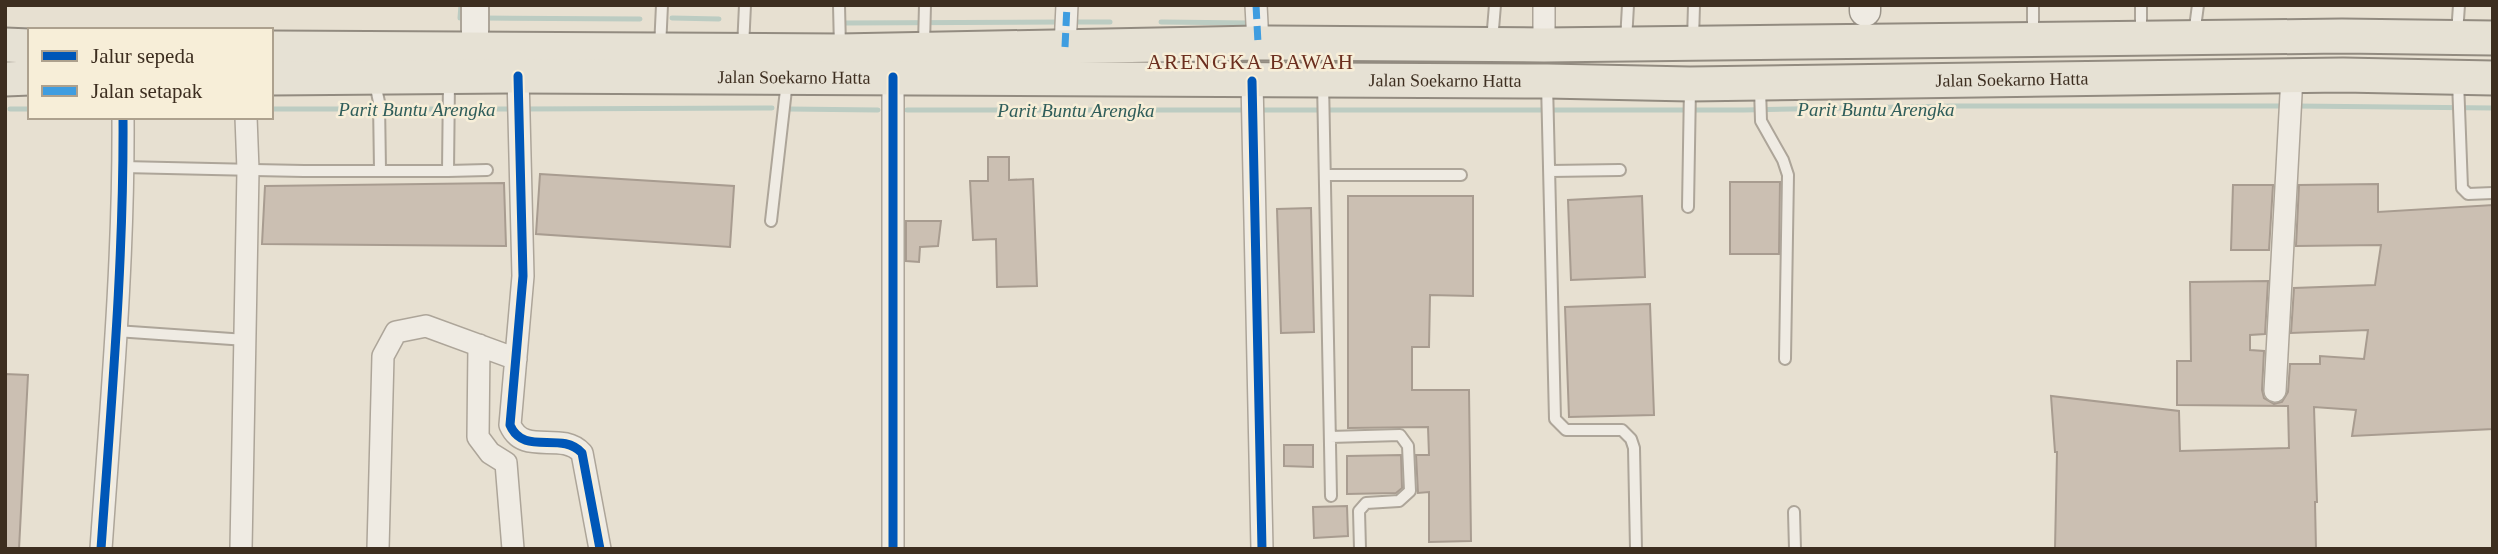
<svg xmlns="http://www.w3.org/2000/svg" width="2498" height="554" viewBox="0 0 2498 554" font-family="Georgia,serif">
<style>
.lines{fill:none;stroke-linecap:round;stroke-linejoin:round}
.stream{stroke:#bcccc2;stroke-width:5}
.building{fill:#cbbfb2;stroke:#a89c90;stroke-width:2}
.service-casing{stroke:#ada599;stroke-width:14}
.minor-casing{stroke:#ada599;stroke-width:24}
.tertiary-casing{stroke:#ada599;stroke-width:30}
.secondary-casing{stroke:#9c958a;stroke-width:33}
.primary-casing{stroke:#928b80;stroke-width:37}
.service{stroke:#efebe3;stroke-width:10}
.minor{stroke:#efebe3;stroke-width:21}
.tertiary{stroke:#efebe3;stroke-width:26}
.secondary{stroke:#efebe3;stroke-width:30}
.primary{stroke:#e6e1d4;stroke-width:33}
.quiet{stroke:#3f9de0;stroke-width:7;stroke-dasharray:14 7;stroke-linecap:butt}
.cycleway-casing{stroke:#f7eed8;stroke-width:13}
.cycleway{stroke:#0057b8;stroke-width:9}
.labels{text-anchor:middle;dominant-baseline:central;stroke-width:5;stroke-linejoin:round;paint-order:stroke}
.street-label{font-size:18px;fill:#3d2e20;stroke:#f7eed8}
.water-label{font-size:19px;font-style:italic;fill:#2f5d5a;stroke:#f7eed8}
.quarter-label{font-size:21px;letter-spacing:2px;fill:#6b2e1e;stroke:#f7eed8}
</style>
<rect width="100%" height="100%" fill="#e7e0d1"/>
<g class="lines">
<!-- stream -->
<path class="stream" d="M461,5l-1,13h9
M482,18l158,1
M672,18l47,1
M1071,22h39
M1161,22l90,1
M844,23l217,-1
M2296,106l197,2
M10,109h20
M271,109h242
M523,109l249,-1
M788,109l90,1
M907,110h339
M1259,110h485l211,-4h332"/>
</g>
<!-- building -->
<path class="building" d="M988,157h21v23l24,-1 4,107 -40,1 -1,-48 -23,1 -3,-59h18z
M540,174l194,12 -4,61 -194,-13z
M1730,182h50l-1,72h-49z
M504,183l2,63 -244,-2 3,-58z
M2378,184v28l115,-7v224l-141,7 4,-26 -42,-3 3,95h-2l1,47h-261l2,-97h-2l-4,-56 128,15 1,40 109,-3 -1,-42 -111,-1v-44h14l-1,-79 78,-1 -3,53 -15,1v15l14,1 -2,39 2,8 10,6 8,-2 6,-10 2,-28h30v-8l44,3 4,-29 -77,3 3,-45 81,-3 6,-40 -85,1 3,-61z
M2233,185h40l-4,65h-38z
M1348,196h125v100l-43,-1 -1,52h-17v43h57l2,151 -42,1v-50l-11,1 -2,-38h13l-1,-28 -80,1z
M1642,196l3,81 -74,3 -3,-80z
M1311,208l3,124 -33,1 -4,-124z
M906,221h35l-3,25 -18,1 -1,15 -13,-1z
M1650,304l4,111 -85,2 -4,-110z
M5,374l23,1 -9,174h-14z
M1284,445h29v22l-29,-1z
M1401,455l1,33 -6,5 -49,1v-38z
M1347,506l1,30 -34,2 -1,-31z"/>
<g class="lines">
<!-- service casing -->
<g class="service-casing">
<path id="service" d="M839,5l1,43
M2033,5v32
M2141,5v21
M2457,34l2,-29
M2194,35l4,-30
M1693,40l1,-35
M1492,41l3,-36
M1626,41l2,-36
M924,44l1,-39
M660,48l2,-43
M743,48l2,-43
M2458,81l4,107 6,6 25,-1
M1323,82l8,414
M375,83l4,19 1,68
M1547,83l8,336 11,11h56l9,9 3,9 2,101
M1760,88l1,33 22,39 5,15 -3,184
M123,167l181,4h144l1,-90
M448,171l39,-1
M1550,171l70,-1
M1326,175h135
M1688,207l2,-120
M771,221l16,-140
M116,331l130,9
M1330,437l70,-2 8,11 2,45 -11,10 -33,2 -7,8 1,38
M1794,512l1,37"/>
</g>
<!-- minor casing -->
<g class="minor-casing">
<path id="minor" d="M1256,5l2,38
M1544,45v-40
M1065,47l2,-42
M518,76l5,200 -13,149c14,32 51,5 72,28l18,96
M893,77v472
M1252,81l10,468
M479,345l-1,92 12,16 16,10 7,86
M2275,391l17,-315
M101,549c10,-144 23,-288 22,-432
M241,549l7,-379 -2,-53
M378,549l5,-193 13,-24 30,-6 90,33"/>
</g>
<!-- tertiary casing -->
<g class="tertiary-casing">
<path id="tertiary" d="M475,48v-43"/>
</g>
<!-- secondary casing -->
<g class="secondary-casing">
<path id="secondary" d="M1865,5v6"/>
</g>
<!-- primary casing -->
<g class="primary-casing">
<g id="primary">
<path d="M5,45l25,1"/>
<path d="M271,48l569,3 418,-8 286,2 798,-9 151,2"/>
<path id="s1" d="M271,78l247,-2 1029,5 143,3 653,-9 150,3"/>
<path d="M5,79l25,-1"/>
</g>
</g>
<!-- service -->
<use href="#service" class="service"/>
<!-- minor -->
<use href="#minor" class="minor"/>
<!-- tertiary -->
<use href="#tertiary" class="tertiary"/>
<!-- secondary -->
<use href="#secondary" class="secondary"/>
<!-- primary -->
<use href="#primary" class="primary"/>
<!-- quiet -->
<path class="quiet" d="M1256,5l2,38
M1065,47l2,-42"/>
<!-- cycleway casing -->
<g class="cycleway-casing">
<path id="cycleway" d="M518,76l5,200 -13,149c14,32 51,5 72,28l18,96
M893,77v472
M1252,81l10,468
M101,549c10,-144 23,-288 22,-432"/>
</g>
<!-- cycleway -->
<use href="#cycleway" class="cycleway"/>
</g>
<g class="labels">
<!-- street labels -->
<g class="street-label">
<text stroke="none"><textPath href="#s1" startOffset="523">Jalan Soekarno Hatta</textPath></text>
<text stroke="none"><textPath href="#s1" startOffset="1741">Jalan Soekarno Hatta</textPath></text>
<text stroke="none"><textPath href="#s1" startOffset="1174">Jalan Soekarno Hatta</textPath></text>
</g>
<!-- water labels -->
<g class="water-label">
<text x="417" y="109">Parit Buntu Arengka</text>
<text x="1876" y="109">Parit Buntu Arengka</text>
<text x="1076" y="110">Parit Buntu Arengka</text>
</g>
<!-- quarter labels -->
<g class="quarter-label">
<text x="1251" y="62">ARENGKA BAWAH</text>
</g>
</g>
<!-- border -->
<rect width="2498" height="554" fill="none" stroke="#3d2e20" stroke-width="14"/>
<!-- legend -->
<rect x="28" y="28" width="245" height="91" fill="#f7eed8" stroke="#ada18e" stroke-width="2"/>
<rect x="42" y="51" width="35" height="10" fill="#0057b8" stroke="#ada18e" stroke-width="2"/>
<text x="91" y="63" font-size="21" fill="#3d2e20">Jalur sepeda</text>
<rect x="42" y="86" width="35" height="10" fill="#3f9de0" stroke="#ada18e" stroke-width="2"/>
<text x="91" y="98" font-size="21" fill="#3d2e20">Jalan setapak</text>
</svg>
